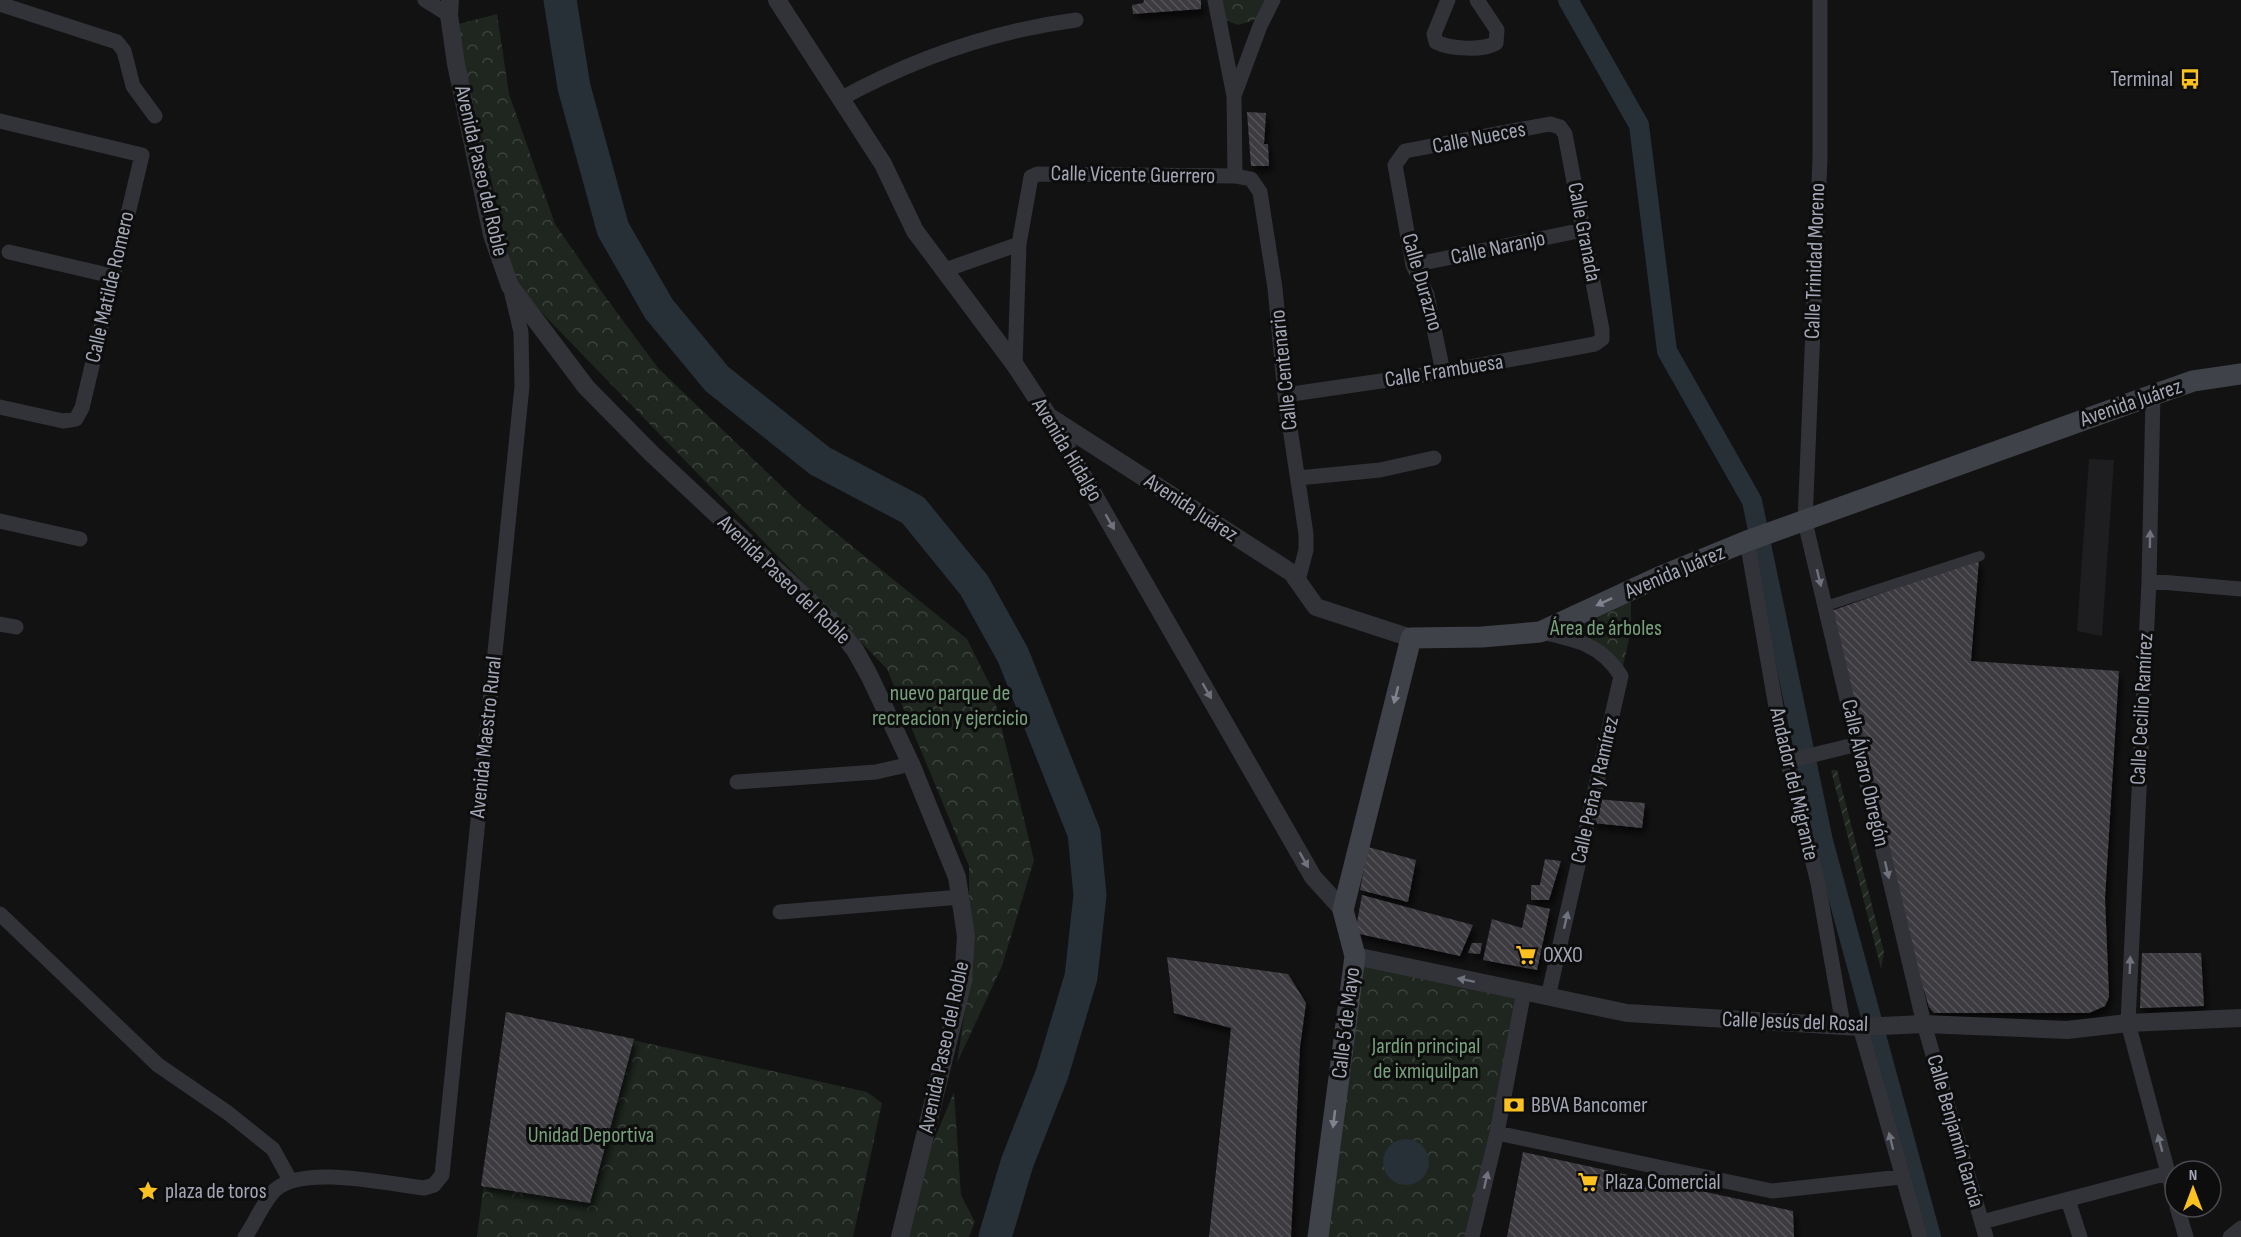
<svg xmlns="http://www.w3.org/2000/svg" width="2241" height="1237" viewBox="0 0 2241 1237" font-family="'Sofia Sans Condensed',sans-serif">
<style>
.built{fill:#1e1d20}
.forest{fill:url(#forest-crowns)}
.garden{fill:url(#garden-furrows)}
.water{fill:#272f37}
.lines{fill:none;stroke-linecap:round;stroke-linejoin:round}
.canal{stroke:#272f37;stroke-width:20}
.river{stroke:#272f37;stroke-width:33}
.building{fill:url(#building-back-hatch);filter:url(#shadow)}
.pedestrian{stroke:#323338;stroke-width:10}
.minor{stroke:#323338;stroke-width:15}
.tertiary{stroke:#323338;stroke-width:18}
.secondary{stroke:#404249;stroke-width:21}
.oneway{fill:#70727d}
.oneway2{fill:#80838f}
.labels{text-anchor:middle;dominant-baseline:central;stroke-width:6;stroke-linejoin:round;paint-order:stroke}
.poi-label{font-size:22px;fill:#a2a6b5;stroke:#0d0d0e;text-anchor:start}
.street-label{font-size:22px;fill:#a2a6b5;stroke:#0d0d0e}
.park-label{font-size:22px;fill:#78a17d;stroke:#0d0d0e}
</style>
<defs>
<pattern id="forest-crowns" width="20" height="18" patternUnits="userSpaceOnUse" patternTransform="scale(1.5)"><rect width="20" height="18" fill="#1e261f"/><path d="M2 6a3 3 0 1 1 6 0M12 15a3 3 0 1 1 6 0" fill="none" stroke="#3c423d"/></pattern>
<pattern id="garden-furrows" width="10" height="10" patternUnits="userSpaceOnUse" patternTransform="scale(1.5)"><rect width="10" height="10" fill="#1e261f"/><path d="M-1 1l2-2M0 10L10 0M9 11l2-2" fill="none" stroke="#3c423d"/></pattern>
<pattern id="building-back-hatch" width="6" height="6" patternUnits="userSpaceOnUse" patternTransform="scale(1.5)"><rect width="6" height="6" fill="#3c3b41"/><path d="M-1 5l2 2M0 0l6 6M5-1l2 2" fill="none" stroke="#55545a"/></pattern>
<filter id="shadow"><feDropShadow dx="3.5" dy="6" stdDeviation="3" flood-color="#0009"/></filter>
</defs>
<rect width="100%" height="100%" fill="#121213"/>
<!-- built -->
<path class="built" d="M2089,459l25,1 -12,176 -25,-5z"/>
<!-- forest -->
<path class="forest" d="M1215,0h58l-8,17 -27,8 -13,-5z
M497,14l12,80 46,130 49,71 54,73 142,136 167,135 25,50 42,171 -32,106 -45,97 12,-82v-115l-82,-197 -371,-383 -61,-261z
M1631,590v39l-10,47 -11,-18 -70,-26z
M1355,956l169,35 -52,246h-154z
M506,1012l361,80 15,11 -29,134h-376z
M954,1092l7,103 14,27 -6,15h-67l17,-61z"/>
<!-- garden -->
<path class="garden" d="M1831,770h6l47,182 -3,17z"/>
<!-- water -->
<path class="water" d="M1383 1162a23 23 0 1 1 46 0a23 23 0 1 1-46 0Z"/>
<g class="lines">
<!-- canal -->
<path class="canal" d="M1568,0l71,125 28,226 85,150 71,340 108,396"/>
<!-- river -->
<path class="river" d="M560,0l14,87 39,142 46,80 58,70 103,82 93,49 61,75 39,70 71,178 6,62 -9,82 -29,97 -35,89 -22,74"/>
</g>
<!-- building -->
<path class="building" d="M1144,0h57v9l-68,5 -1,-9 11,-2z
M1247,112l19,1 -2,31h4l1,22h-18z
M1979,559l-8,102 148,10 -14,227 4,99 -4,9 -16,7h-155l-5,-6 -41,-136 -57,-260z
M1595,799l50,4 -3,25 -49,-5z
M1368,847l48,13 -8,42 -48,-12z
M1545,859l16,2 -12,39h-18v-15h9z
M1362,895l111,30 -13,31 -105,-23z
M1527,904l23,5 -13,61 -54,-10 9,-41 30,9z
M1472,943h10l-2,11 -12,-1z
M2142,953h59l3,53 -64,2z
M1167,957l121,17 18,29 -6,44 -9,190h-82l22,-209 -57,-15z
M506,1012l128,27 -44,164 -109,-17z
M1523,1152l270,59 1,26h-287z"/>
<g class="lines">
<!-- pedestrian -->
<path class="pedestrian" d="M1826,606l154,-50"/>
<!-- minor -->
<path class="minor" d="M425,0l24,15
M1215,0l19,96
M1448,0l-14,34 2,8c14,7 47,9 60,1l1,-13 -20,-30
M1820,0v158l-15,364 119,502 62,213
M0,4l117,38 7,9 9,35 22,30
M840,99c73,-40 153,-68 236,-79
M0,121l142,34 -60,253 -6,11 -13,2 -63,-14
M1235,176l-1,-80 26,-70 13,-26
M9,252l103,24
M1413,265l170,-35
M945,270l74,-26
M1015,365l4,-121 12,-67 7,-3 197,2 16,3 9,13 15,96 10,107 21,139v16l-8,30
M1285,395l158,-23 152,-28 7,-5v-9l-37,-196 -5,-7 -10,-3 -145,27 -10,14 18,100 14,30 16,77
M2153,395l-4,186 -21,442 47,176
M1298,478l82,-8 54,-12
M0,521l80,18
M1747,541l33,189 38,153 25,142
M2149,581l92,8
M0,624l16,3
M1540,632c35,7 61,12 81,44l-73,321
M1788,761l70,-17
M737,782l139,-10 35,-8
M780,912l181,-15
M0,914l158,151 70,48 45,36 17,31
M1860,1027l60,210
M1497,1133l275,58 129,-14
M2068,1200l12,37
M2177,1207l9,30
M1982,1222l186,-49
M245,1237c10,-14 18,-35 30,-47 28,-26 113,-6 149,-2l10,-3 8,-10 80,-789 -1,-54 -10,-42
M1472,1237l25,-104 27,-142
M2230,1237l11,-9"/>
<!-- tertiary -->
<path class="tertiary" d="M450,0l-1,15 7,49 36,171 18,51 76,101 65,66 183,171 21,26 14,25 42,89 46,113 9,59 -3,45 -63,256
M777,0l106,164 32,67 100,134 34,52 264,460 30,33
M1053,419l239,154 24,34 95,31
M1355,956l272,57 233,14 64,-3 143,6 61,-7 113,-5"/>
<!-- secondary -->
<path class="secondary" d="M1318,1237l37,-281 -12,-46 68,-272 71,-1 58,-5 119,-55 88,-36 406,-146 40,-14 48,-7"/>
</g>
<!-- one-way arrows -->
<defs><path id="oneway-solid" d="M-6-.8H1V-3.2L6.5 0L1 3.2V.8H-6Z" transform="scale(1.5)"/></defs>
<g class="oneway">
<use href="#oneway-solid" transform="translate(1110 522) rotate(60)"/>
<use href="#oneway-solid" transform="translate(2150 539) rotate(-89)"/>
<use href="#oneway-solid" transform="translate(1819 578) rotate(76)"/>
<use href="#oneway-solid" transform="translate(1207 691) rotate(60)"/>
<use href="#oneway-solid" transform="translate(1304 860) rotate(60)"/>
<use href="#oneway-solid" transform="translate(1887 870) rotate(77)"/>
<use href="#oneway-solid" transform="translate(1566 920) rotate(-77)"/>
<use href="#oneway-solid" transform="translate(2130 965) rotate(-88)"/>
<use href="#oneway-solid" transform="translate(1466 980) rotate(-168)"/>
<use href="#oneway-solid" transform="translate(1891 1141) rotate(-104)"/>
<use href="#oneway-solid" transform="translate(2160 1143) rotate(-105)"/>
<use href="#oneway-solid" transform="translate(1486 1180) rotate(-77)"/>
</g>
<g class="oneway2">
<use href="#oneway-solid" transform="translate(1604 602) rotate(155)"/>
<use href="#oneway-solid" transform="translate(1396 695) rotate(104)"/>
<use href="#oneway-solid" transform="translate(1334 1119) rotate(97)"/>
</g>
<!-- icons -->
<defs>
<g id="bus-bare" transform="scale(1.62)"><path d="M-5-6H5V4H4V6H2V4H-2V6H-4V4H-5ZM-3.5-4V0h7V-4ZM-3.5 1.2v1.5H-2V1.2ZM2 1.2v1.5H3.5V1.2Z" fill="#fbc121" stroke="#0d0d0e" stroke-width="2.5" paint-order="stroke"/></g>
<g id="supermarket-bare" transform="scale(1.62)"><path d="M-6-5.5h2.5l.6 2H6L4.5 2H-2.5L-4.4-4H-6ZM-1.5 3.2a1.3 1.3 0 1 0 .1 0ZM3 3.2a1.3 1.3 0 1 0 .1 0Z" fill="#fbc121" stroke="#0d0d0e" stroke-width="2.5" paint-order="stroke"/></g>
<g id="bank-bare" transform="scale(1.62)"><path d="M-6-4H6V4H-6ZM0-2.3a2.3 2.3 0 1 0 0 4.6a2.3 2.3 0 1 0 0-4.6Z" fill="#fbc121" stroke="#0d0d0e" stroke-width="2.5" paint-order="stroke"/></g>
<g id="sight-bare" transform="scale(1.62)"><path d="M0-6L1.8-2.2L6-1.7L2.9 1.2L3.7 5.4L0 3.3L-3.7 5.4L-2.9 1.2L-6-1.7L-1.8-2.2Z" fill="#fbc121" stroke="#0d0d0e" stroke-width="2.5" paint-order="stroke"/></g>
</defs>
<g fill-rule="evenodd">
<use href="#bus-bare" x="2190" y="79"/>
<use href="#supermarket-bare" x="1526" y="955"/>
<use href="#bank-bare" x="1514" y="1105"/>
<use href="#supermarket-bare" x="1588" y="1182"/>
<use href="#sight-bare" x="148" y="1191"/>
</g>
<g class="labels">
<!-- poi labels -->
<g class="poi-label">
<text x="2173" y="79" text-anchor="end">Terminal</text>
<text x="1543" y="955">OXXO</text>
<text x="1531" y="1105">BBVA Bancomer</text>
<text x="1605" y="1182">Plaza Comercial</text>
<text x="165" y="1191">plaza de toros</text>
</g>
<!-- street labels -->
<g class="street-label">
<text transform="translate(1479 138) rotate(-11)">Calle Nueces</text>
<text transform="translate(481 171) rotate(77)">Avenida Paseo del Roble</text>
<text transform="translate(1133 175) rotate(1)">Calle Vicente Guerrero</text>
<text transform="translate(1584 232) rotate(79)">Calle Granada</text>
<text transform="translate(1498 248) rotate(-12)">Calle Naranjo</text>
<text transform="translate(1815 261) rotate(-88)">Calle Trinidad Moreno</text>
<text transform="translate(1422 282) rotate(74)">Calle Durazno</text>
<text transform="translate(110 287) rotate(-77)">Calle Matilde Romero</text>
<text transform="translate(1284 370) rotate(-96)">Calle Centenario</text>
<text transform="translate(1444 371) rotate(-9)">Calle Frambuesa</text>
<text transform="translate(2131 403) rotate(-19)">Avenida Juárez</text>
<text transform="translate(1067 450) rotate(59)">Avenida Hidalgo</text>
<text transform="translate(1191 508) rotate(33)">Avenida Juárez</text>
<text transform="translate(1675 572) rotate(-23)">Avenida Juárez</text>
<text transform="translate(784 580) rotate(44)">Avenida Paseo del Roble</text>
<text transform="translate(2142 709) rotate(-87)">Calle Cecilio Ramírez</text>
<text transform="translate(486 737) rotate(-84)">Avenida Maestro Rural</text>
<text transform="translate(1865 773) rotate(77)">Calle Álvaro Obregón</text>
<text transform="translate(1794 784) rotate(77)">Andador del Migrante</text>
<text transform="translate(1595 790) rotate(-77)">Calle Peña y Ramírez</text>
<text transform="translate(1795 1022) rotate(2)">Calle Jesús del Rosal</text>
<text transform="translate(1346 1023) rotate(-83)">Calle 5 de Mayo</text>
<text transform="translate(944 1047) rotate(-78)">Avenida Paseo del Roble</text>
<text transform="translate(1955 1131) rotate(74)">Calle Benjamín García</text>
</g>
<!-- park labels -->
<g class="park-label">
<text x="1606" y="628">Área de árboles</text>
<text x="950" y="693">nuevo parque de<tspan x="950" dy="25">recreacion y ejercicio</tspan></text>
<text x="1426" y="1046">Jardín principal<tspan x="1426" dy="25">de ixmiquilpan</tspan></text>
<text x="591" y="1135">Unidad Deportiva</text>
</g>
</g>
<!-- north arrow -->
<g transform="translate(2193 1189)"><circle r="28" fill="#0d0d0e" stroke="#494a51" stroke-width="1.5"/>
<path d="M0-4.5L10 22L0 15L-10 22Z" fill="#fbc121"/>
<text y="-9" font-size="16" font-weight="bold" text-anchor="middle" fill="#a2a6b5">N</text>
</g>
</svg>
